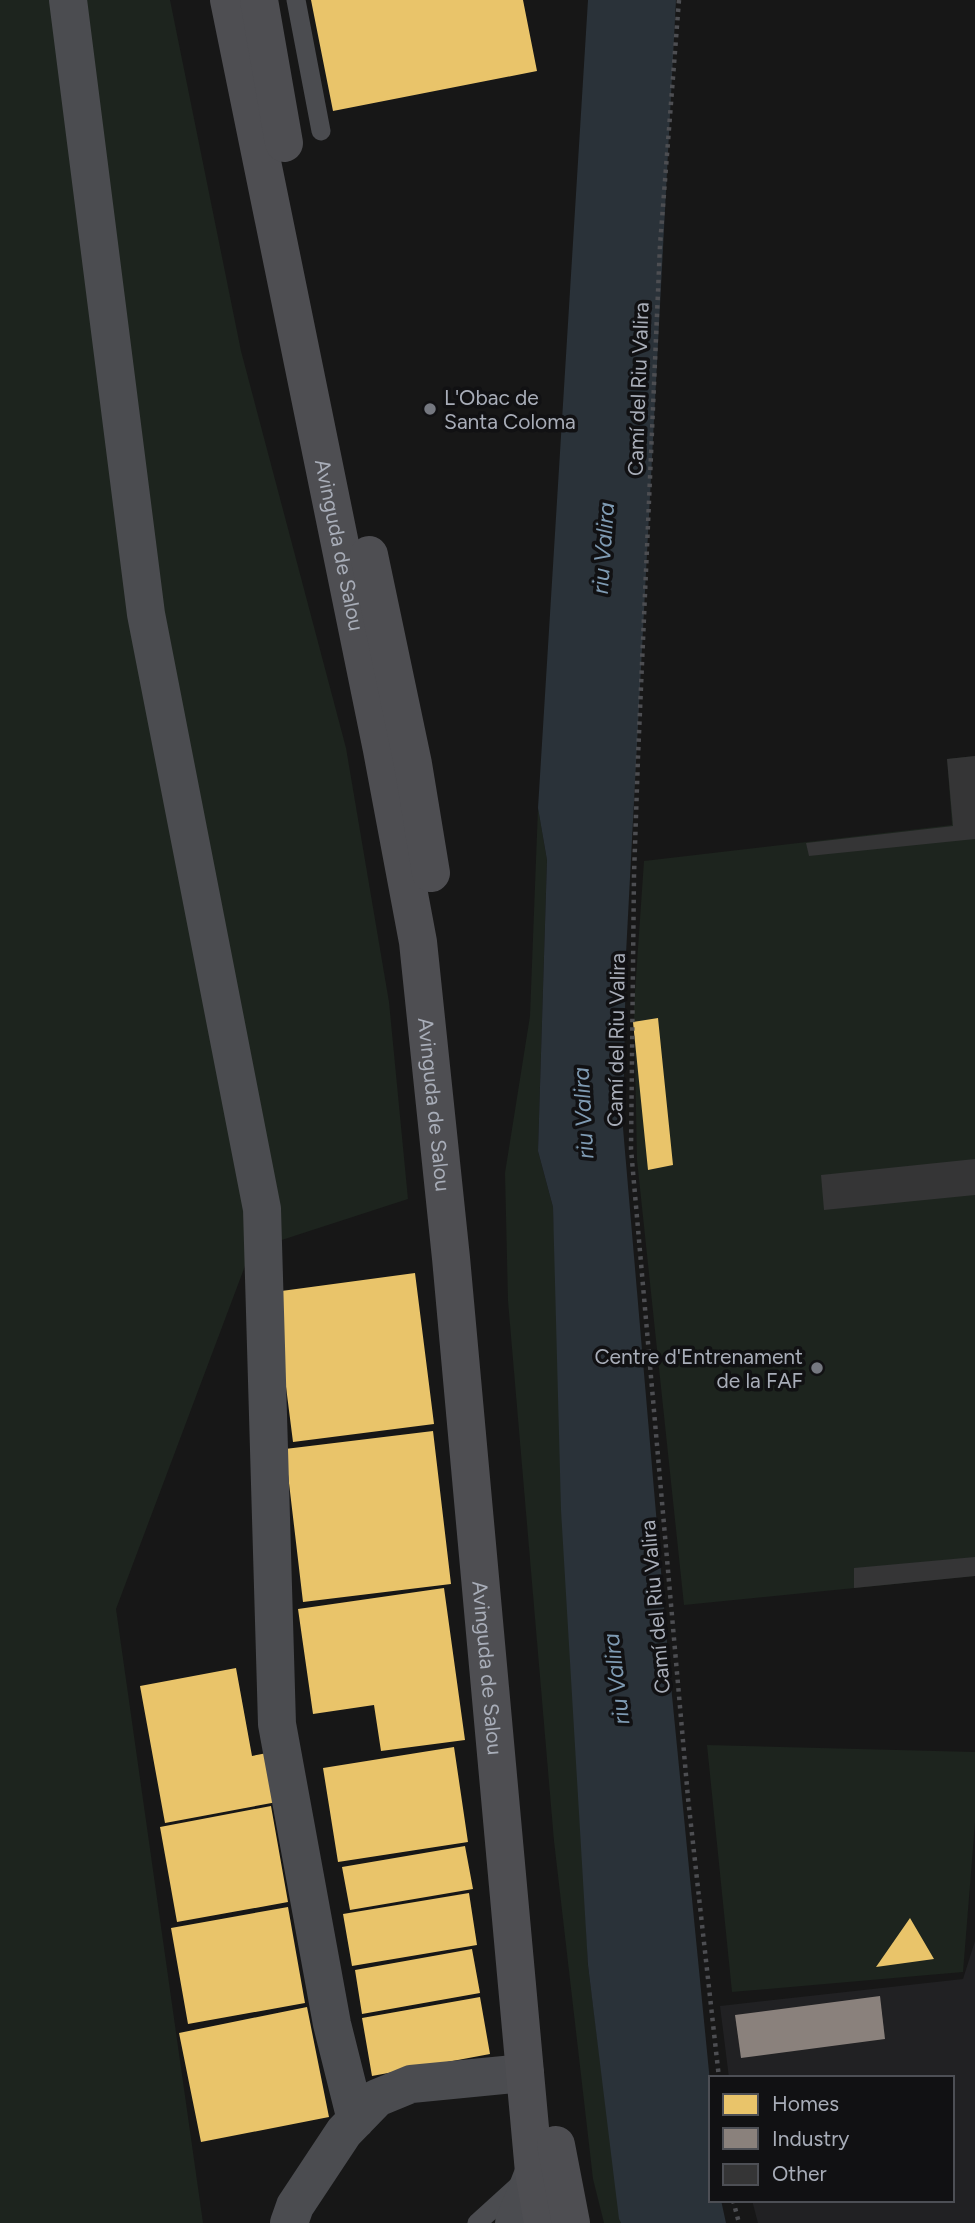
<svg xmlns="http://www.w3.org/2000/svg" width="975" height="2223" viewBox="0 0 975 2223" font-family="Figtree,sans-serif">
<style>
.built{fill:#212123}
.green{fill:#1d241e}
.water{fill:#2a3239}
.homes{fill:#e9c46a}
.industry{fill:#8a817c}
.building{fill:#353536}
.lines{fill:none;stroke-linecap:round;stroke-linejoin:round}
.path{stroke:#4d4e52;stroke-width:4.5;stroke-dasharray:3.5 5;stroke-linecap:butt}
.service{stroke:#4b4c50;stroke-width:19}
.minor{stroke:#4b4c50;stroke-width:38}
.trunk{stroke:#4e4e52;stroke-width:38}
.poi-dot{fill:#757880;stroke:#111113;stroke-width:2.5}
.labels{text-anchor:middle;dominant-baseline:central;stroke-width:7;stroke-linejoin:round;paint-order:stroke}
.street-label{font-size:21px;fill:#a8adb8;stroke:#111113}
.poi-label{font-size:21px;fill:#a8adb8;stroke:#111113;text-anchor:start}
.water-label{font-size:23px;font-style:italic;fill:#7f9bb3;stroke:#111113}
</style>
<rect width="100%" height="100%" fill="#171717"/>
<!-- built -->
<path class="built" d="M975,1941v282h-217l-6,-23h200v-122h-223l-9,-72 243,-27z"/>
<!-- green -->
<path class="green" d="M0,0h170l71,351 105,397 43,254 19,197 -157,51 -135,359 87,614h-203z
M975,756v820l-291,29 -47,-445 -3,-154 10,-145 308,-36 -5,-66z
M538,808l9,52 -9,291 15,56 35,758 33,258h-17l-11,-44 -39,-338 -46,-540 -3,-128 25,-157z
M707,1745l268,7v71l-12,149 -231,20z"/>
<!-- water -->
<path class="water" d="M588,0h88l-50,954 -3,174 46,537 42,427v108h10l5,23h-105l-2,-4 -31,-254 -27,-455 -8,-303 -15,-56 9,-291 -9,-52z"/>
<!-- homes -->
<path class="homes" d="M311,0h212l14,71 -204,40z
M658,1018l15,147 -25,5 -15,-148z
M415,1273l19,151 -141,18 -19,-150z
M433,1431l18,153 -148,18 -18,-153z
M444,1588l21,152 -84,11 -7,-46 -61,9 -15,-105z
M236,1668l16,88 15,-3 10,49 -112,21 -25,-137z
M454,1747l14,95 -130,20 -15,-94z
M271,1806l17,96 -111,20 -17,-95z
M465,1846l8,43 -123,21 -8,-43z
M469,1893l8,52 -125,21 -9,-52z
M288,1907l17,96 -117,21 -17,-96z
M910,1918l24,41 -58,8z
M472,1949l8,44 -118,21 -7,-44z
M480,1997l10,57 -118,22 -10,-58z
M307,2007l22,110 -128,25 -22,-109z"/>
<!-- industry -->
<path class="industry" d="M880,1996l5,43 -144,19 -6,-43z"/>
<!-- building -->
<path class="building" d="M975,756v83l-166,17 -3,-13 147,-17 -6,-67z
M975,1159v36l-151,15 -3,-35z
M975,1557v19l-121,12v-20z"/>
<g class="lines">
<!-- path -->
<path class="path" d="M679,0l-19,245 -22,512 -4,118 -3,274 57,649 31,280
M733,2200l6,23"/>
<!-- service -->
<path class="service" d="M296,0l25,131
M477,2223l43,-39"/>
<!-- minor -->
<path class="minor" d="M68,0l78,614 116,595 15,515 55,300 24,96
M289,2223l6,-17 49,-74 33,-34 34,-14 114,-11
M514,2223l20,-51"/>
<!-- trunk -->
<g class="trunk">
<path id="s1" d="M229,0l153,750 36,192 33,316 83,914 9,51"/>
<path d="M259,0l25,143"/>
<path d="M369,555l44,209 18,109"/>
<path d="M556,2145l15,78"/>
</g>
</g>
<!-- markers -->
<g class="poi-dot">
<circle cx="430" cy="409" r="7"/>
<circle cx="817" cy="1368" r="7"/>
</g>
<g class="labels">
<!-- street labels -->
<g class="street-label">
<text transform="translate(638 389) rotate(-88)">Camí del Riu Valira</text>
<text stroke="none"><textPath href="#s1" startOffset="556">Avinguda de Salou</textPath></text>
<text transform="translate(616 1040) rotate(-89)">Camí del Riu Valira</text>
<text stroke="none"><textPath href="#s1" startOffset="1124">Avinguda de Salou</textPath></text>
<text transform="translate(655 1607) rotate(-95)">Camí del Riu Valira</text>
<text stroke="none"><textPath href="#s1" startOffset="1690">Avinguda de Salou</textPath></text>
</g>
<!-- poi labels -->
<g class="poi-label">
<text x="444" y="397">L'Obac de<tspan x="444" dy="24">Santa Coloma</tspan></text>
<text x="803" y="1356" text-anchor="end">Centre d'Entrenament<tspan x="803" dy="24">de la FAF</tspan></text>
</g>
<!-- water labels -->
<g class="water-label">
<text transform="translate(603 548) rotate(-86)">riu Valira</text>
<text transform="translate(583 1113) rotate(-93)">riu Valira</text>
<text transform="translate(616 1679) rotate(-97)">riu Valira</text>
</g>
</g>
<!-- legend -->
<rect x="709" y="2076" width="245" height="126" fill="#111113" stroke="#4d4f55" stroke-width="2"/>
<rect x="723" y="2094" width="35" height="21" fill="#e9c46a" stroke="#4d4f55" stroke-width="2"/>
<text x="772" y="2111" font-size="21" fill="#a8adb8">Homes</text>
<rect x="723" y="2128" width="35" height="21" fill="#8a817c" stroke="#4d4f55" stroke-width="2"/>
<text x="772" y="2146" font-size="21" fill="#a8adb8">Industry</text>
<rect x="723" y="2164" width="35" height="21" fill="#353536" stroke="#4d4f55" stroke-width="2"/>
<text x="772" y="2181" font-size="21" fill="#a8adb8">Other</text>
</svg>
